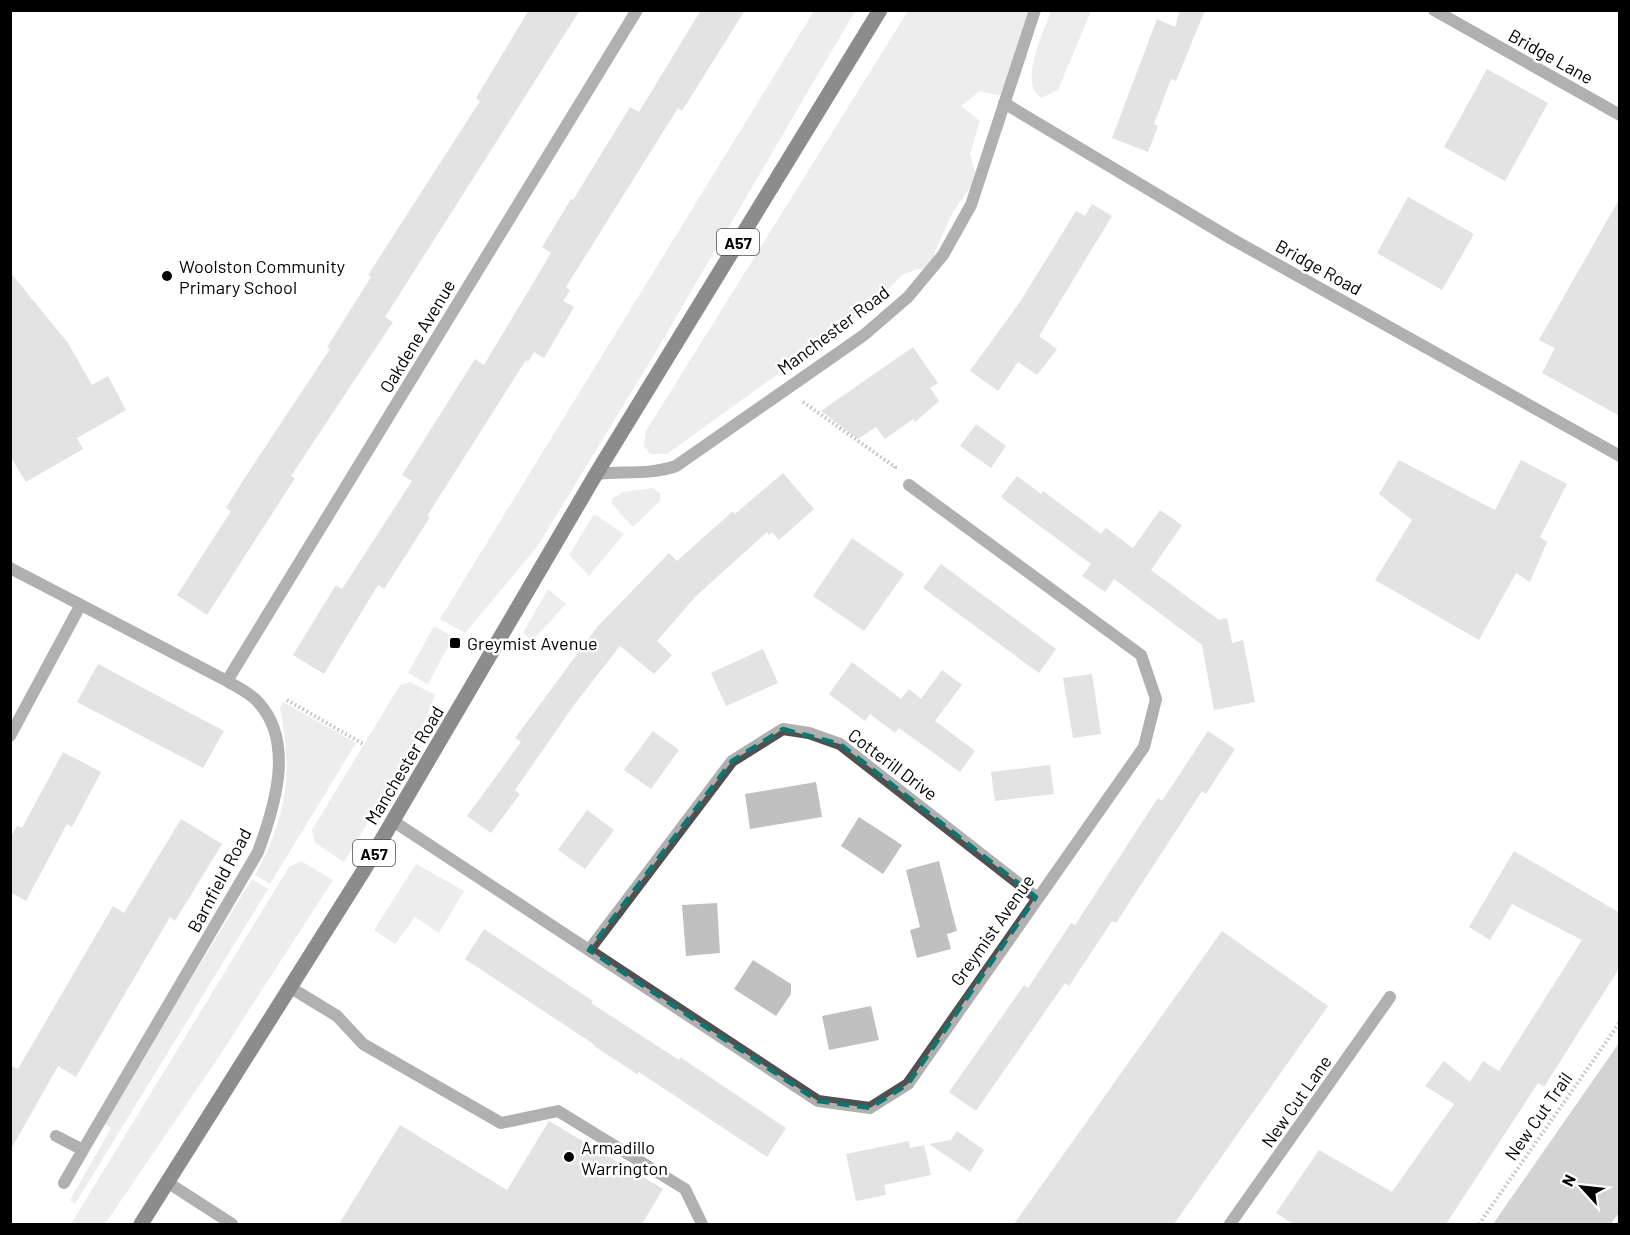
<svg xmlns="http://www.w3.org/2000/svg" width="1630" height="1235" viewBox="0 0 1630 1235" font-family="Barlow,sans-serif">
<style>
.green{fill:#d7d7d7}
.water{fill:#9e9e9e}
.building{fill:#c0c0c0}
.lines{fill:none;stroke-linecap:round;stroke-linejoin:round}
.path{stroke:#727272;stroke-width:4;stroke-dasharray:1.5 3;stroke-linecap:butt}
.service{stroke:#505050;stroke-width:12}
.minor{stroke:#505050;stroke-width:12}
.primary{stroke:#000;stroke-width:15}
.marked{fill:none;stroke:#0f766e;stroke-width:4.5;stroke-dasharray:12 8;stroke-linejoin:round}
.poi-dot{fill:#000;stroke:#fff;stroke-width:2}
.labels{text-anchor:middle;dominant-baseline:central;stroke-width:5;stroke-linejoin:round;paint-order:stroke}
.shield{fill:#fff;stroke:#4c4c4c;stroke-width:1.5}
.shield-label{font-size:16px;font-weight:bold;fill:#000}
.street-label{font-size:18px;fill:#000;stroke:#fff}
.poi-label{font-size:18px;fill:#000;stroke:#fff;text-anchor:start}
</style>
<rect width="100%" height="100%" fill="#fff"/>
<!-- green -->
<path class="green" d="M814,11h41l-204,349 -114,187 -72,86 -25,-14z
M908,11h126l2,7 -19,26 9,14 -9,24 -15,14 -22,-5 -19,15 19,15 -10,33 5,18 -4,14 -18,26 -18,39 -1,11 -7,8 -10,-1 -15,6 -34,34 -201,145h-17l-6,-8 2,-15z
M1051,11h40l-33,79 -17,8c-23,-15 3,-66 10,-87z
M652,488l8,5v8l-27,26 -21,-23v-5l11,-7z
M594,514l30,20 -35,42 -20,-21z
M548,589l18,15 -34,37 -9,-8z
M434,626l19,11 -25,47 -20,-11z
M410,682l25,13 -20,50 -71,117 -29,-19 -3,-13 88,-145z
M283,702l73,41 -86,141 -15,-9c32,-58 38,-102 25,-167z
M301,861l32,19 -115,178 -113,166h-34l218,-357z
M416,864l48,27 -25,42 -24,-16 -20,27 -21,-14z
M252,879l16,10 -193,315 -5,-4 41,-72 -8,-5z"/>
<!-- water -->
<path class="water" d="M1619,1043l1,168 -9,13h-118z"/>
<!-- building -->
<path class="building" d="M529,10h51l-195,307 8,5 -102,154 4,2 -88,137 -30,-20 54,-84 -5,-3 16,-26 88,-133 -3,-2 44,-70 -3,-2 112,-174 -4,-3z
M701,10h44l-63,101 -4,-3 -112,179 4,3 -7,11 11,6 -30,51 -10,-6 -6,10 -2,-2 -99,156 3,1 -22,35 -24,37 -6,-4 -54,89 -31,-19 43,-70 6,4 70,-108 -10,-6 73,-116 9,6 67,-112 -9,-6 29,-48 2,1 57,-93 9,5z
M1180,10h25l-29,71 -5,-2 -17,45 4,2 -10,26 -36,-14 45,-119 18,8z
M1487,69l61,34 -43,78 -61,-34z
M1408,197l66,37 -32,56 -65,-37z
M1620,198v218l-78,-43 13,-25 -16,-8z
M1092,204l20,12 -73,120 18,13 -20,26 -19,-13 -20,29 -28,-20 50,-69 56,-91 9,5z
M10,272l58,71 24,42 16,-9 18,34 -49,28 6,11 -57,33 -16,-26z
M913,347l25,36 -8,5 9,13 -24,21 -2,-3 -28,20 -9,-12 -18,12 -37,-28z
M976,424l30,22 -15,22 -31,-22z
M1399,460l96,50 26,-50 46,24 -27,53 7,5 -17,40 -14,-9 -37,67 -104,-60 37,-60 -33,-26z
M783,473l31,36 -35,31 -7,-8 -3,3 -2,-3 -72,65 -38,44 15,14 -18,19 -34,-28 -46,59 -59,85 5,4 -29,39 -24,-17 54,-74 -6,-4 83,-112 71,-73 8,8 56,-50 2,3z
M1017,476l24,18 2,-3 58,43 5,-6 27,20 27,-38 22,15 -31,45 68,50 8,-2 5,25 11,-3 12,62 -41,8 -12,-65 -88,-66 -9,13 -23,-16 9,-12 -90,-67z
M852,538l52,36 -40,57 -51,-35z
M941,564l115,85 -17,24 -116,-85z
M763,649l15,34 -52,23 -15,-33z
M852,662l49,37 8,-10 12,10 21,-29 20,15 -27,36 40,30 -15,21 -61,-44 -4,5 -25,-19 -5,7 -36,-27z
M98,664l126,67 -21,37 -126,-66z
M1092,674l9,60 -28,4 -10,-60z
M653,731l26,19 -28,39 -27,-19z
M1208,731l27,18 -29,45 -4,-3 -86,132 -4,-2 -43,65 -4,-3 -89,128 -27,-19 75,-107 4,3 43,-65 4,2 83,-127 4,3z
M63,752l38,20 -29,55 -5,-3 -41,77 -16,-9v-53l7,-13 5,2z
M1050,765l4,29 -59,7 -4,-29z
M816,782l6,35 -72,12 -5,-35z
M587,810l27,20 -29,39 -27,-19z
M859,817l43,28 -19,29 -42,-28z
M181,819l41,25 -47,77 -5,-4 -94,160 -18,-11 -48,85v-86l8,4 95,-163 11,7z
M1514,851l106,62v54l-76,120 -6,-4 -92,141h-153l-17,-11 43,-63 73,42 62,-88 -29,-18 19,-25 26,21 13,-21 16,10 83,-131 -70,-36 -22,36 -21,-13z
M939,861l18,70 -10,3 4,15 -34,9 -7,-28 10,-3 -14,-57z
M717,903l3,50 -34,3 -4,-51z
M484,929l109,72 -2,2 88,57 1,-3 106,71 -19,29 -128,-85 -2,2 -43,-28 1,-1 -130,-86z
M1222,931l106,75 -154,218h-160z
M753,960l38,24v10l-15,22 -42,-27z
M871,1006l8,34 -50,10 -7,-34z
M549,1121l114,68 -21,35h-303l61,-99 107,65z
M957,1131l27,19 -14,22 -41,-28 22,-4z
M909,1141l1,7 14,-3 7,30 -47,10 2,10 -30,6 -10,-47z"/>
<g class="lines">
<!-- path -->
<path class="path" d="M803,402l92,65 -1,3
M287,700l76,44
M1479,1224l141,-202"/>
<!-- service -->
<path class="service" d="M291,988l46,28 26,28 138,79 57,-12 127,78 17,35
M167,1182l65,42"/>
<!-- minor -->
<path class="minor" d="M1434,10l186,105
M1004,103l226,135 390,218
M596,474c28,-3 54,1 80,-8l188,-131 44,-38 35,-42 28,-50 64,-195
M10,568l217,113c10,6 23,12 31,21 37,40 17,104 0,150l-175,298
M227,681l410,-671
M10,736l70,-130
M393,821l425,280 52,7 38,-24 236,-337 12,-48 -15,-44 -232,-170
M589,950l143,-189 51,-32 26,4 31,11 196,153
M56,1136l27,14 -19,33
M1230,1224l160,-227"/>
<!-- primary -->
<path class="primary" d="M141,1224l223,-354 232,-396 284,-464"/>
</g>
<!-- marked area -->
<path d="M0 0H1630V1235H0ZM783,729l57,15 196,153 -128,187 -38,24 -52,-7 -229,-151 143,-189z" fill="#fff" fill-opacity=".55" fill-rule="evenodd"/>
<path class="marked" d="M783,729l57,15 196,153 -128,187 -38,24 -52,-7 -229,-151 143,-189z"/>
<!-- markers -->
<g class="poi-dot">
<circle cx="167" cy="276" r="6"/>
<rect x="449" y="637" width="12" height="12" rx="3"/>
<circle cx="569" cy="1157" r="6"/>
</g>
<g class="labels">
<!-- shield labels -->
<g class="shield">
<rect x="717" y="229" width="42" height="26" rx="4.5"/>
<rect x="353" y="840" width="42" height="26" rx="4.5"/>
</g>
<g class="shield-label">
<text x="738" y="242">A57</text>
<text x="374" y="853">A57</text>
</g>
<!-- street labels -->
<g class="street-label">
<text transform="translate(1551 56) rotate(29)">Bridge Lane</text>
<text transform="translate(1319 267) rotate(29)">Bridge Road</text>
<text transform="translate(833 330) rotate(-37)">Manchester Road</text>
<text transform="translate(417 336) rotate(-59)">Oakdene Avenue</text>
<text transform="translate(893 764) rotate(37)">Cotterill Drive</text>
<text transform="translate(404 765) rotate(-59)">Manchester Road</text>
<text transform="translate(219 880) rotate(-62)">Barnfield Road</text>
<text transform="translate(992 930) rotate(-55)">Greymist Avenue</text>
<text transform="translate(1296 1101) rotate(-55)">New Cut Lane</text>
<text transform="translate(1538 1116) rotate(-55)">New Cut Trail</text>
</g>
<!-- poi labels -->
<g class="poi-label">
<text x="179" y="266">Woolston Community<tspan x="179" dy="21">Primary School</tspan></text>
<text x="467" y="643">Greymist Avenue</text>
<text x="581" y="1147">Armadillo<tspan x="581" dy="21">Warrington</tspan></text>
</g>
</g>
<!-- border -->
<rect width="1630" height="1235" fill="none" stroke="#000000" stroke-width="24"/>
<!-- north arrow -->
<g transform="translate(1582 1187) rotate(297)" stroke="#ffffff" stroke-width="4.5" paint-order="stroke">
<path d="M0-4.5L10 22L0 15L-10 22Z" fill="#000000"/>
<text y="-9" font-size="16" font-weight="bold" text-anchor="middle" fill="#000000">N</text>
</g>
</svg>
